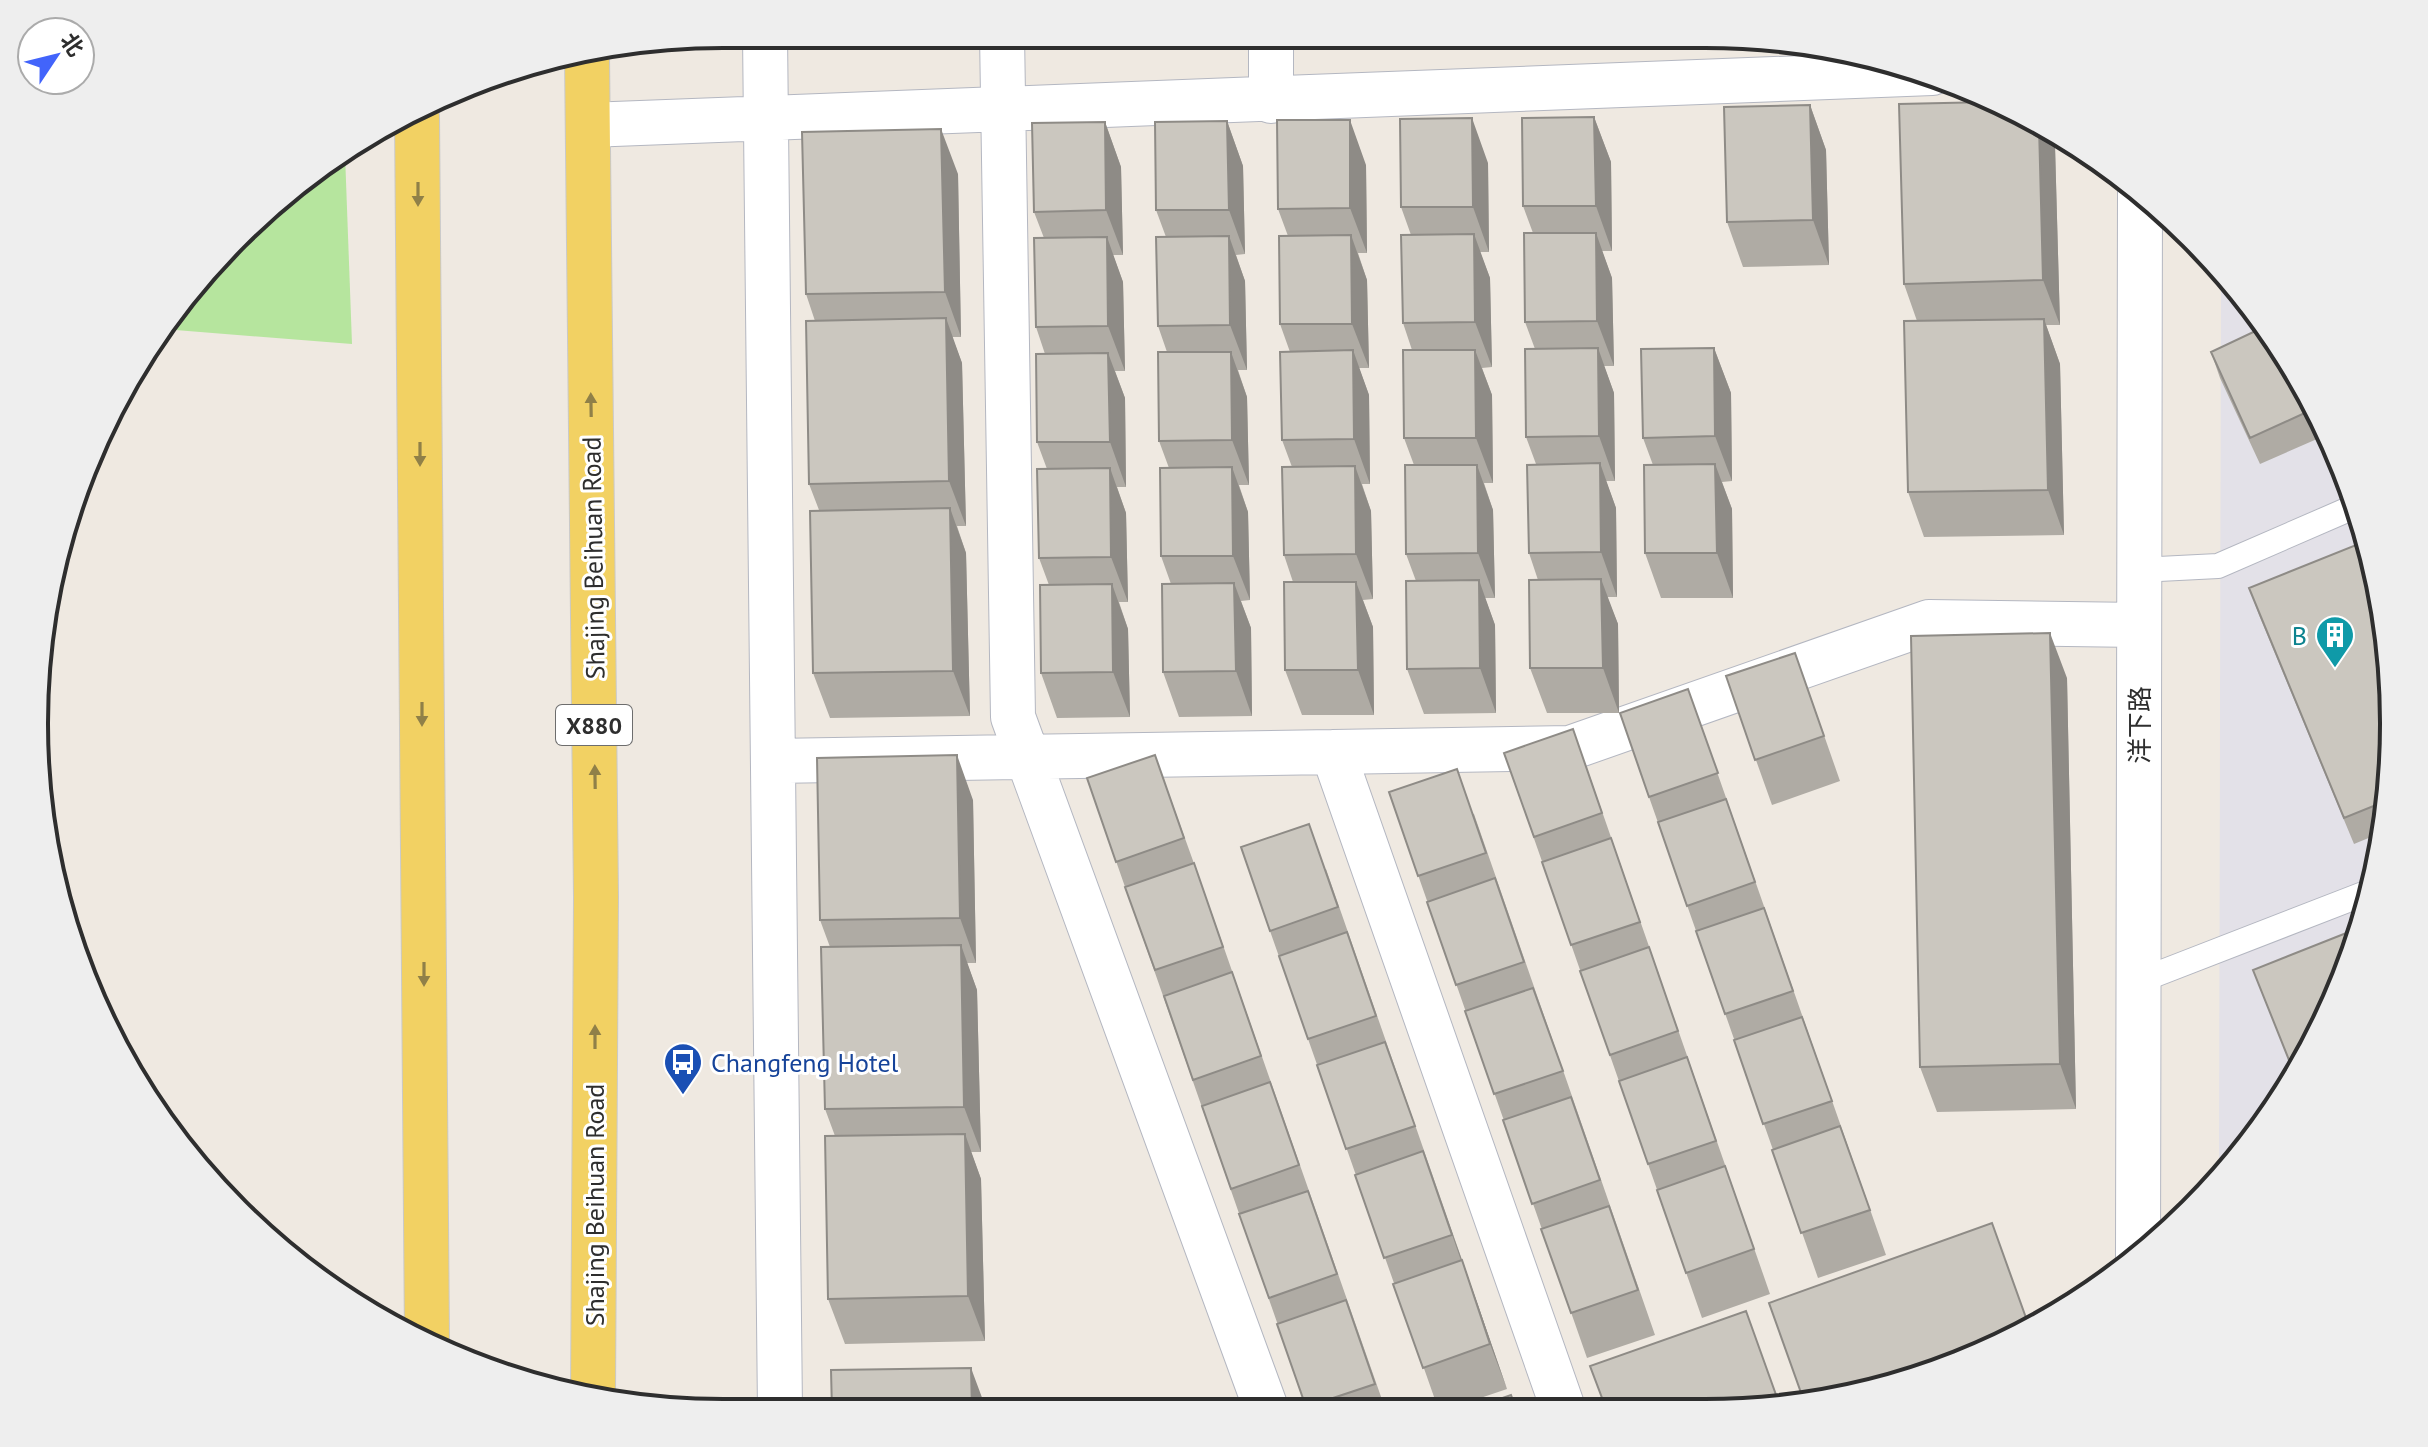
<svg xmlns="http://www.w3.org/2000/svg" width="2428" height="1447" viewBox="0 0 2428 1447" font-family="'PT Sans','Noto Sans SC',sans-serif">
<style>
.industrial{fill:#e3e1e8}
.green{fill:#b6e59e}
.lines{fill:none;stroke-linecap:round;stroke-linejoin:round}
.service-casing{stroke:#b4b7c1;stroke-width:26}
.minor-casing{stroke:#b4b7c1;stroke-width:46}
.primary-casing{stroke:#c9c9c9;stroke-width:46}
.service{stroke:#fff;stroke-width:24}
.minor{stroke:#fff;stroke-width:44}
.primary{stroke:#f2d163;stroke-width:44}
.wall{fill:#afaba4}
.shaded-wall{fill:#8e8b86}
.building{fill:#cbc7bf;stroke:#8e8b86;stroke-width:2}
.oneway{fill:#908048}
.labels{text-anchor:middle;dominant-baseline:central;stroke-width:6;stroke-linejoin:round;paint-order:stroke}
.shield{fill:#fff;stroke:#6d6d6d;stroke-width:2}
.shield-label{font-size:24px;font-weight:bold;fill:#2e2e2e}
.street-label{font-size:26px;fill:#2e2e2e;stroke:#fff}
.culture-label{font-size:26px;fill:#0d838f;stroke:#fff;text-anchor:end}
.transit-label{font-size:26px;fill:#164399;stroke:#fff;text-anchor:start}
.rim{fill:none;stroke:#2e2e2e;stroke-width:4}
</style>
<rect width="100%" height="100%" fill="#efe9e1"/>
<!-- industrial -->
<path class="industrial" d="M2221,271l57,70 64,119 39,129 13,135 -13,134 -40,130 -63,119 -59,67z"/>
<!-- green -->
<path class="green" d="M345,154l7,190 -189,-15 13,-25 128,-128z"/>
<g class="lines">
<!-- service casing -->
<g class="service-casing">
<path id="service" d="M2139,570l79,-4 138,-60
M2139,981l232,-90"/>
</g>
<!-- minor casing -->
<g class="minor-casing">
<path id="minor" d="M765,34l15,1377
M1002,34l11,683 254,694
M1271,101v-66
M588,125l1344,-52
M1333,752l237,-4 359,-126 210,3
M773,761l560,-9 231,659
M2138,1257l2,-1064"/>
</g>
<!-- primary casing -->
<g class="primary-casing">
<path id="primary" d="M587,56l9,841 -3,498
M417,116l10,1224"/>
</g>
<!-- service -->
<use href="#service" class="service"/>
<!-- minor -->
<use href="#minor" class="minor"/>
<!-- primary -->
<use href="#primary" class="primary"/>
</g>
<!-- wall -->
<path class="wall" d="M1989,102l61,30 5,14 5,179h-14l14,39 4,171 -140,2 -16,-45 9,-171 -13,-37z
M1810,105l16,45 3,115 -86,2 -16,-45z
M1594,117l17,45 1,89h-10l10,27 2,88h-10l10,27 1,88h-9l10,27 1,89h-10l11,27 1,89h-72l-17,-45 8,-88 -9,-27 7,-89 -10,-27 9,-88 -10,-27 8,-89 -10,-27z
M1227,121l16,45 2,88 -9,1 9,26 2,89h-9l9,27 2,88h-10l9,27 2,88 -9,1 10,27 1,88 -73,1 -16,-45 8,-88 -10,-28 8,-88 -10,-27 8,-89 -9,-26 8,-89 -10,-27z
M1105,122l16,45 2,88h-10l10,27 2,89h-10l10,27 1,89h-9l9,26 2,89h-9l9,27 2,88 -73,1 -16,-45 8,-88 -10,-27 8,-89 -10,-27 8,-88 -9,-27 8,-89 -10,-26z
M1488,163l1,89h-9l10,26 2,89 -10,1 10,27 1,88h-9l9,27 2,88h-10l10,27 1,88 -72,1 -17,-45 9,-88 -10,-27 8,-89 -10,-27 8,-88 -9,-27 8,-88 -10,-28z
M1366,165l1,88h-9l9,27 2,88h-10l10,27 1,89h-8l9,27 2,88 -10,1 10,27 1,88h-72l-17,-45 8,-88 -9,-27 8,-88 -10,-27 8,-88 -10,-28 8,-88 -10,-27z
M958,174l3,163h-9l10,26 4,163h-9l9,27 4,163 -140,2 -17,-45 6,-163 -10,-26 6,-163 -9,-27z
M1714,348l17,45 1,88 -10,1 10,27 1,89h-72l-16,-45 8,-88 -10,-27z
M2211,352l96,60 10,27 -57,25 -40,-86z
M2249,588l145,136 -11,108 -29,12 -95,-229z
M1726,676l85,22 29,83 -68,24z
M2067,678l9,431 -139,3 -17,-45z
M1688,689l198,566 -68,23 -169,-481z
M1504,753l85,21 181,520 -68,24z
M1155,755l55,153 176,503h-78l-221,-633z
M1389,792l85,22 181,521 -68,23z
M973,800l3,163h-9l10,27 4,162h-10l10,27 4,162 -140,3 -17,-45 7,-163 -10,-27 5,-162 -10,-27z
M1326,869l181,520 -65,22h-3l-169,-480z"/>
<!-- shaded-wall -->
<path class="shaded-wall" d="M1810,105l16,45 3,115 -16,-45z
M1594,117l17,45 1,89 -16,-45z
M1472,118l16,45 1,89 -16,-45z
M1350,120l16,45 1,88 -17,-45z
M1227,121l16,45 2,88 -16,-44z
M1105,122l16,45 2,88 -17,-45z
M2039,126l11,6 5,14 5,179 -17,-45z
M941,129l17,45 3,163 -16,-45z
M1596,233l16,45 2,88 -17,-45z
M1474,234l16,44 2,89 -17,-45z
M1351,235l16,45 2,88 -17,-44z
M1229,236l16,45 2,89 -17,-45z
M1107,237l16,45 2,89 -17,-45z
M946,318l16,45 4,163 -17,-45z
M2044,319l16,45 4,171 -16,-45z
M1598,348l16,45 1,88 -16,-45z
M1714,348l17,45 1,88 -17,-45z
M1353,350l16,45 1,89 -16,-45z
M1475,350l17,45 1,88 -17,-45z
M1231,352l16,45 2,88 -17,-45z
M1108,353l17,45 1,89 -16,-45z
M1600,463l16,45 1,89 -16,-45z
M1715,464l17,45 1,89 -16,-45z
M1477,465l16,45 2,88 -17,-45z
M1355,466l16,45 2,88 -17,-45z
M1232,467l16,45 2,88 -17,-44z
M1110,468l16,45 2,89 -17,-45z
M950,508l16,45 4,163 -17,-45z
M1601,579l17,45 1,89 -16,-45z
M1479,580l16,45 1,88 -16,-45z
M1356,582l17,45 1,88 -16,-45z
M1234,583l17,45 1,88 -16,-45z
M1112,584l16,45 2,88 -17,-45z
M2050,633l17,45 9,431 -16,-45z
M957,755l16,45 3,163 -16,-45z
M961,945l16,45 4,162 -17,-45z
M965,1134l16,45 4,162 -17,-45z
M1423,1151l55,154 29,84 -17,-45z
M971,1368l16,43h-15z"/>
<!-- building -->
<path class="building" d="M1989,102l50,24 4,154 -139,4 -5,-180z
M1810,105l3,115 -86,2 -3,-115z
M1594,117l2,89h-73l-1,-88z
M1472,118l1,89h-72l-1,-88z
M1277,120h73v88l-72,1z
M1227,121l2,89h-73l-1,-88z
M1105,122l1,88 -72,2 -2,-89z
M941,129l4,163 -139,2 -4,-162z
M1524,233h72l1,88 -72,1z
M1474,234l1,88 -72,1 -2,-88z
M1351,235l1,89h-72l-1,-88z
M1229,236l1,89 -72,1 -2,-89z
M1107,237l1,89 -72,1 -2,-89z
M946,318l3,163 -140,3 -3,-163z
M2044,319l4,171 -140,2 -4,-171z
M2266,326l4,5 37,81 -57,26 -39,-86z
M1598,348l1,88 -73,1 -1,-88z
M1714,348l1,88 -72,2 -2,-89z
M1353,350l1,89 -72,1 -2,-88z
M1403,350h72l1,88h-72z
M1158,352h73l1,88 -73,1z
M1108,353l2,89h-73l-1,-88z
M1600,463l1,89 -72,1 -2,-88z
M1715,464l2,89h-72l-1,-88z
M1405,465h72l1,88 -72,1z
M1355,466l1,88 -72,1 -2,-88z
M1232,467l1,89h-72l-1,-88z
M1110,468l1,89 -72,1 -2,-89z
M950,508l3,163 -140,2 -3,-162z
M2366,541l15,48 13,135 -8,77 -42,17 -95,-230z
M1601,579l2,89h-73l-1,-88z
M1479,580l1,88 -73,1 -1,-88z
M1284,582h72l2,88h-73z
M1234,583l2,88 -73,1 -1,-88z
M1112,584l1,88 -72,1 -1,-88z
M2050,633l10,431 -140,3 -9,-431z
M1795,653l29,83 -69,24 -29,-84z
M1688,689l30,84 -69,24 -29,-84z
M1573,729l29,84 -68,24 -30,-84z
M957,755l3,163 -140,2 -3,-162z
M1155,755l29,83 -68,24 -29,-84z
M1457,769l29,84 -68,23 -29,-84z
M1726,799l29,83 -68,24 -29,-84z
M1309,824l29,83 -68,24 -29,-84z
M1611,838l29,84 -69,23 -29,-83z
M1194,863l29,84 -68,23 -30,-83z
M1495,878l29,84 -68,23 -29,-83z
M1764,908l29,83 -68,23 -29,-83z
M2359,928l-18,60 -46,87 -42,-105z
M1347,932l29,84 -68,23 -29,-83z
M961,945l3,162 -139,2 -4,-162z
M1649,947l29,84 -68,24 -30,-84z
M1232,972l29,84 -68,24 -29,-84z
M1533,988l30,83 -69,23 -29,-83z
M1802,1017l30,84 -69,23 -29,-84z
M1385,1042l30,84 -69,23 -29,-84z
M1687,1057l29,84 -68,23 -29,-83z
M1270,1082l29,83 -68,24 -29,-83z
M1571,1097l29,83 -68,24 -29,-84z
M1840,1126l30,84 -69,23 -29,-83z
M965,1134l3,162 -140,3 -3,-163z
M1423,1151l29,84 -68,23 -29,-83z
M1725,1166l29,83 -68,24 -29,-83z
M1308,1191l29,83 -68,24 -30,-84z
M1609,1206l29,84 -67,23 -30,-84z
M1992,1223l38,106 -104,48 -122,24 -35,-98z
M1462,1260l28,84 -67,24 -30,-84z
M1346,1300l29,84 -69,23 -29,-83z
M1746,1311l34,95 -30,5h-143l-17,-45z
M971,1368l1,43h-140l-1,-41z
M1511,1395l6,16h-52z"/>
<!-- one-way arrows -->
<defs><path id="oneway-solid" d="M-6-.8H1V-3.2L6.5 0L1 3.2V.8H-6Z" transform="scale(2)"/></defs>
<g class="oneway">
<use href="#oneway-solid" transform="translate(418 194) rotate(90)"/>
<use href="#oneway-solid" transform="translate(591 405) rotate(-91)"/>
<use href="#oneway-solid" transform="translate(420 454) rotate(90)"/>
<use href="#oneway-solid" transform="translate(422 714) rotate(90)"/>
<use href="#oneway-solid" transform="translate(595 777) rotate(-91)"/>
<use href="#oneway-solid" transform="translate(424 974) rotate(90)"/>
<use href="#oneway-solid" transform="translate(595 1037) rotate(-90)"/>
</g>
<!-- icons -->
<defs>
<g id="building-pin" transform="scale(2)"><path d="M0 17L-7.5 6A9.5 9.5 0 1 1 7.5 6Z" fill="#0f9aa8" stroke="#fff"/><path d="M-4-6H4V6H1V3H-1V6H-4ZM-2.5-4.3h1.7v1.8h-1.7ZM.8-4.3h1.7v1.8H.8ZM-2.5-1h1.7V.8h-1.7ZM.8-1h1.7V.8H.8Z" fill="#fff"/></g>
<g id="bus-pin" transform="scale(2)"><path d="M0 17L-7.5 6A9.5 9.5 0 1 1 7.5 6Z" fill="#1a4fb4" stroke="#fff"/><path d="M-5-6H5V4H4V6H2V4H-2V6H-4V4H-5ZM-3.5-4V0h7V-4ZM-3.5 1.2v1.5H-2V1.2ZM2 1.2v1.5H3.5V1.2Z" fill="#fff"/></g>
</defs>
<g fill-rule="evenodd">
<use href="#building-pin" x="2335" y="635"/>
<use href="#bus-pin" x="683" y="1062"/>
</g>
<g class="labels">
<!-- shield labels -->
<rect class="shield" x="556" y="705" width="76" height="40" rx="6"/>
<g class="shield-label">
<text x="594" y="725">X880</text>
</g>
<!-- street labels -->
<g class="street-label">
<text transform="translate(593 558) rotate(-91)">Shajing Beihuan Road</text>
<text transform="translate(2139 725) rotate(-90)">洋下路</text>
<text transform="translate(594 1205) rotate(-90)">Shajing Beihuan Road</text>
</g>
<!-- culture labels -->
<g class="culture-label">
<text x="2307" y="635">B</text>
</g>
<!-- transit labels -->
<g class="transit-label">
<text x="711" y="1062">Changfeng Hotel</text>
</g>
</g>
<!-- crop -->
<path d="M0 0H2428V1447H0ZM723 48H1705A675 675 0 0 1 2380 723V724A675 675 0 0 1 1705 1399H723A675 675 0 0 1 48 724V723A675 675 0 0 1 723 48Z" fill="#eee" fill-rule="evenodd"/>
<path class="rim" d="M723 48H1705A675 675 0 0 1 2380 723V724A675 675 0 0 1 1705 1399H723A675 675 0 0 1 48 724V723A675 675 0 0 1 723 48Z"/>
<!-- north arrow -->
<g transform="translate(56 56) rotate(55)"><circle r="38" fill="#ffffff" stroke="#ababab" stroke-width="2"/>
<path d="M0-6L14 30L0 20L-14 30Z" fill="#4264fb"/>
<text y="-12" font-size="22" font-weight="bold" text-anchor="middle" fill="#2e2e2e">北</text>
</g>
</svg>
